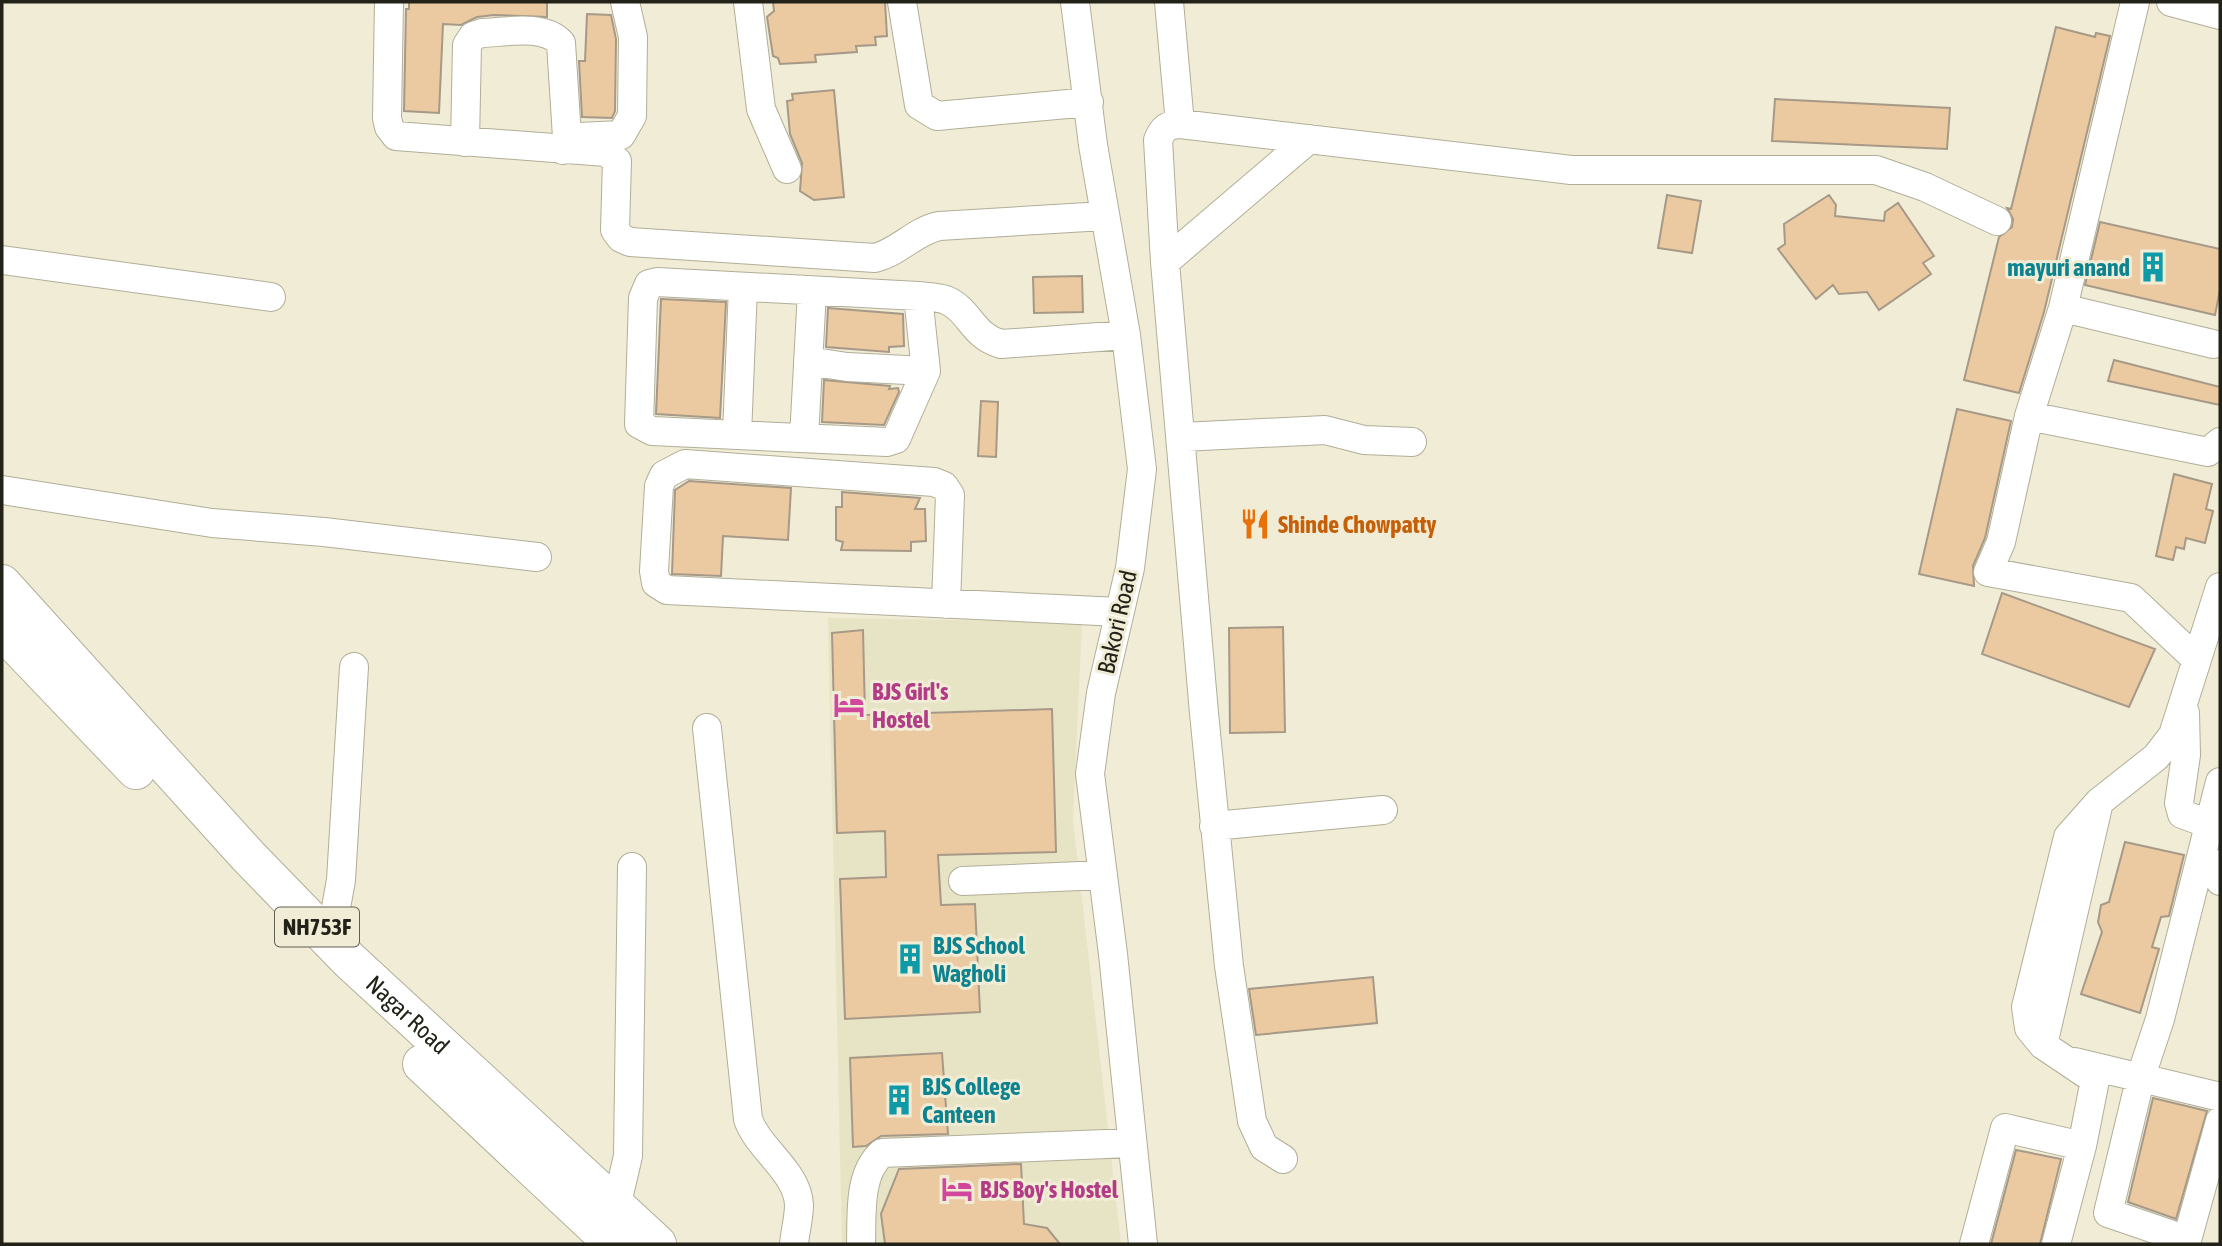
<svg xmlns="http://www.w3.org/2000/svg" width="2222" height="1246" viewBox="0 0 2222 1246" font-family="'Asap Condensed',sans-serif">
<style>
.built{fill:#e7e3c5}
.building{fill:#ebcaa1;stroke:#a79987;stroke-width:2}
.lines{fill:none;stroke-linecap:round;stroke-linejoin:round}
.minor-casing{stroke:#b1ae98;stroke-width:30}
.highway-casing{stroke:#b1ae98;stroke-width:40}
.minor{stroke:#fff;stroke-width:28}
.highway{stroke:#fff;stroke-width:38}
.labels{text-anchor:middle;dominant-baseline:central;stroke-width:6;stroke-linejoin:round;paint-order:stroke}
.shield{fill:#f0ecd6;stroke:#605f52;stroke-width:2}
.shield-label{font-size:23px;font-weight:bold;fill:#232219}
.culture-label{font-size:24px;font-weight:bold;fill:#0d838f;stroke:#f0ecd6;text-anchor:start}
.food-label{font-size:24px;font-weight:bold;fill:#c56008;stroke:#f0ecd6;text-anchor:start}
.street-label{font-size:24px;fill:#232219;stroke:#f0ecd6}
.hotel-label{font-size:24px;font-weight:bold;fill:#b23c85;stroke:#f0ecd6;text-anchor:start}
</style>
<rect width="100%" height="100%" fill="#f0ecd6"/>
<!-- built -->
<path class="built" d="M828,618l254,4 -9,198 48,424h-279z"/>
<!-- building -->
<path class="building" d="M409,2h138v15l-53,-2 -17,2 -16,8 -18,-1 -4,89 -35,-2 2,-102h3z
M773,2h112l2,34 -12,1 1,8 -20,1 1,6 -42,3 1,7 -36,2 -2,-6 -5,-2 -6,-39 7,-6z
M587,14l24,1 5,24 -1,72 -3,7 -30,-1 -3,-56h6z
M2056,27l39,10 1,-4 14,3 -66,276 -25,81 -55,-13 35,-143 13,-10 1,-8 -6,-11 4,1z
M834,90l10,107 -30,3 -14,-9 2,-28 -12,-29 -3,-33 6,-1 -1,-6z
M1775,99l175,9 -3,41 -175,-8z
M1667,195l34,6 -9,52 -34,-5z
M1829,195l7,10 -1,11 49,5 1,-9 13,-9 36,53 -11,7 8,11 -52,36 -12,-18 -28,2 -6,-9 -17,14 -38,-50 7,-5 -1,-20z
M2100,222l120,27v41l-5,25 -130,-30z
M1082,276l1,36 -49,1 -1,-36z
M661,299l65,3 -6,116 -64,-4z
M828,308l75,6 1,32 -15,1v5l-63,-5z
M2114,360l106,27v18l-112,-24z
M824,380l66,6 -1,3 9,-1 1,4 -15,33 -62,-3z
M981,401l17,1 -2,55 -18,-1z
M1957,409l54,12 -26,117 -12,28 1,20 -55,-12z
M2174,474l38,10 -6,25 7,2 -8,32 -19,-5 -2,11 -8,-2 -3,13 -17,-4z
M689,481l102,7 -3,52 -65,-4 -2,40 -49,-2 3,-84z
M842,492l78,6 -5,11h10l1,32 -15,1v9l-70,-1 2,-8 -7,-2v-33h6z
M2002,593l153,56 -26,58 -147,-53z
M1283,627l2,105 -55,1 -1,-105z
M863,630l2,85 187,-6 4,143 -118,3 3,50 34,-1 5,108 -135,7 -5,-140 46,-2 -1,-46 -48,2 -5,-200z
M2125,842l59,13 -15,61 -8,1 -9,30 7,2 -19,64 -59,-19 21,-62 -4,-10 3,-17 8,-3z
M1373,977l4,46 -121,12 -7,-46z
M942,1053l6,81 -67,2 -15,10 -13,1 -3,-89z
M2153,1098l54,13 -31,108 -48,-17z
M2016,1150l45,9 -21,85h-49z
M1021,1164l3,60 23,4 13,16h-175l-4,-30 18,-45z"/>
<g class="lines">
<!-- minor casing -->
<g class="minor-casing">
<path id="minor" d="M389,2l-2,116 2,9 7,9 210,16 11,9 -2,69 6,8 9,4 245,16c24,-6 40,-27 64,-32l165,-10
M748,2l13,107 26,60
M902,2l17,103 18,11 152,-14
M1075,2l18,143 33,190 16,134 -12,99 -29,125 -11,81 23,180 30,290
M1169,2l11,122
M2135,2l-72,306 -34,108 -28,126 -13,30 143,26 65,61
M2171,2l49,13
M579,137l42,-2 11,-19 1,-79 -8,-35
M465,142l2,-97 6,-9 9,-3c24,-1 62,-9 79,10l6,94 -4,13
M2,260l269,37
M1165,262l144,-123
M918,296l8,75 -30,68 -9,3 -235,-11 -13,-7 4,-126 6,-14 8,-2 261,14c9,1 20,1 28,4 24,10 26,36 55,44l125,-9
M2063,308l150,36
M808,361l39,6 79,4
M2029,416l179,36 12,-10
M737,435l6,-148
M1182,437l143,-7 39,10 48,2
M804,438l8,-147
M2,490l210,33 112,9 213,25
M946,604l4,-109 -6,-9 -10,-4 -249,-18 -21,11 -5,11 -5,85 2,12 11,7 452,22
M2185,713l1,42 -7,48 3,11 27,10
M707,728l41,391c10,30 50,53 51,86 0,13 -4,27 -5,39
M2220,782l-60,237 -19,57 -33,137 79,27 33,-119
M1214,826l169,-16
M2203,852l17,29
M963,881l140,-6
M330,941l11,-61 13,-213
M2043,1045l56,-243 57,-45 17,-22 47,-148
M2075,1062l145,35
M1283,1159l-19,-12 -12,-26 -23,-155 -25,-253 -39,-451 -7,-122c5,-12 9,-15 22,-16l391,46h305l49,17 72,34
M616,1207l12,-51 4,-289
M861,1244c1,-30 -3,-70 21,-91l249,-10
M1974,1244l31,-116 77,18
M2056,1244l26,-98 13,-66 -52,-35 -14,-17 -3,-21 42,-170 31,-35"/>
</g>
<!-- highway casing -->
<g class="highway-casing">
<g id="highway">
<path id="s1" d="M2,584l246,272 101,104 308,284"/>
<path d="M2,630l134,140"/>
<path d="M422,1064l192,180"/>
</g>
</g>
<!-- minor -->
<use href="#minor" class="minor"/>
<!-- highway -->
<use href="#highway" class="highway"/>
</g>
<!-- icons -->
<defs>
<g id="building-bare" transform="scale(2.415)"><path d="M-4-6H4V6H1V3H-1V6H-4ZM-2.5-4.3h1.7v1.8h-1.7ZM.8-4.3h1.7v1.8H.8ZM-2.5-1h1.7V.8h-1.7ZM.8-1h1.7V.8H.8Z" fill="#0f9aa8" stroke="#f0ecd6" stroke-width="2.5" paint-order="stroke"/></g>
<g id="restaurant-bare" transform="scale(2.415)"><path d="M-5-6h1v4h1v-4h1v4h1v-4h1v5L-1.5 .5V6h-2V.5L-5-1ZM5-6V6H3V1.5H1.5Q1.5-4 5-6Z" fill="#e8710a" stroke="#f0ecd6" stroke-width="2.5" paint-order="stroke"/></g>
<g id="hotel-bare" transform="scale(2.415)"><path d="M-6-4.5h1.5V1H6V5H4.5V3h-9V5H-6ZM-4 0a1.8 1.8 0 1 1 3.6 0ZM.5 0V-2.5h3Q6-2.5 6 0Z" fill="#d1479c" stroke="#f0ecd6" stroke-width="2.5" paint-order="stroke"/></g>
</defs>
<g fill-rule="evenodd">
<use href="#building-bare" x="2153" y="267"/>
<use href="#restaurant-bare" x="1255" y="524"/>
<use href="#hotel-bare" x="849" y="705"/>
<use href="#building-bare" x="910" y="959"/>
<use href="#building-bare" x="899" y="1100"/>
<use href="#hotel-bare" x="957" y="1189"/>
</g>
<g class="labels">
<!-- shield labels -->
<rect class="shield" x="275" y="907.5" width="84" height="39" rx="5"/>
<g class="shield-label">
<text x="317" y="927">NH753F</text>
</g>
<!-- culture labels -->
<g class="culture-label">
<text x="2130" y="267" text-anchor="end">mayuri anand</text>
<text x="933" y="945">BJS School<tspan x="933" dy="28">Wagholi</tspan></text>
<text x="922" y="1086">BJS College<tspan x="922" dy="28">Canteen</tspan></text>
</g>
<!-- food labels -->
<g class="food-label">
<text x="1278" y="524">Shinde Chowpatty</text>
</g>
<!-- street labels -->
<g class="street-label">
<text transform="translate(1117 622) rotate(-77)">Bakori Road</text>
<text stroke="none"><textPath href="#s1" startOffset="592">Nagar Road</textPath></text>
</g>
<!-- hotel labels -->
<g class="hotel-label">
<text x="872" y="691">BJS Girl's<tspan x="872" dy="28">Hostel</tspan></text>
<text x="980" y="1189">BJS Boy's Hostel</text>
</g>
</g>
<!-- border -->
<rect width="2222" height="1246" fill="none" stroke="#232219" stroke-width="7"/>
</svg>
